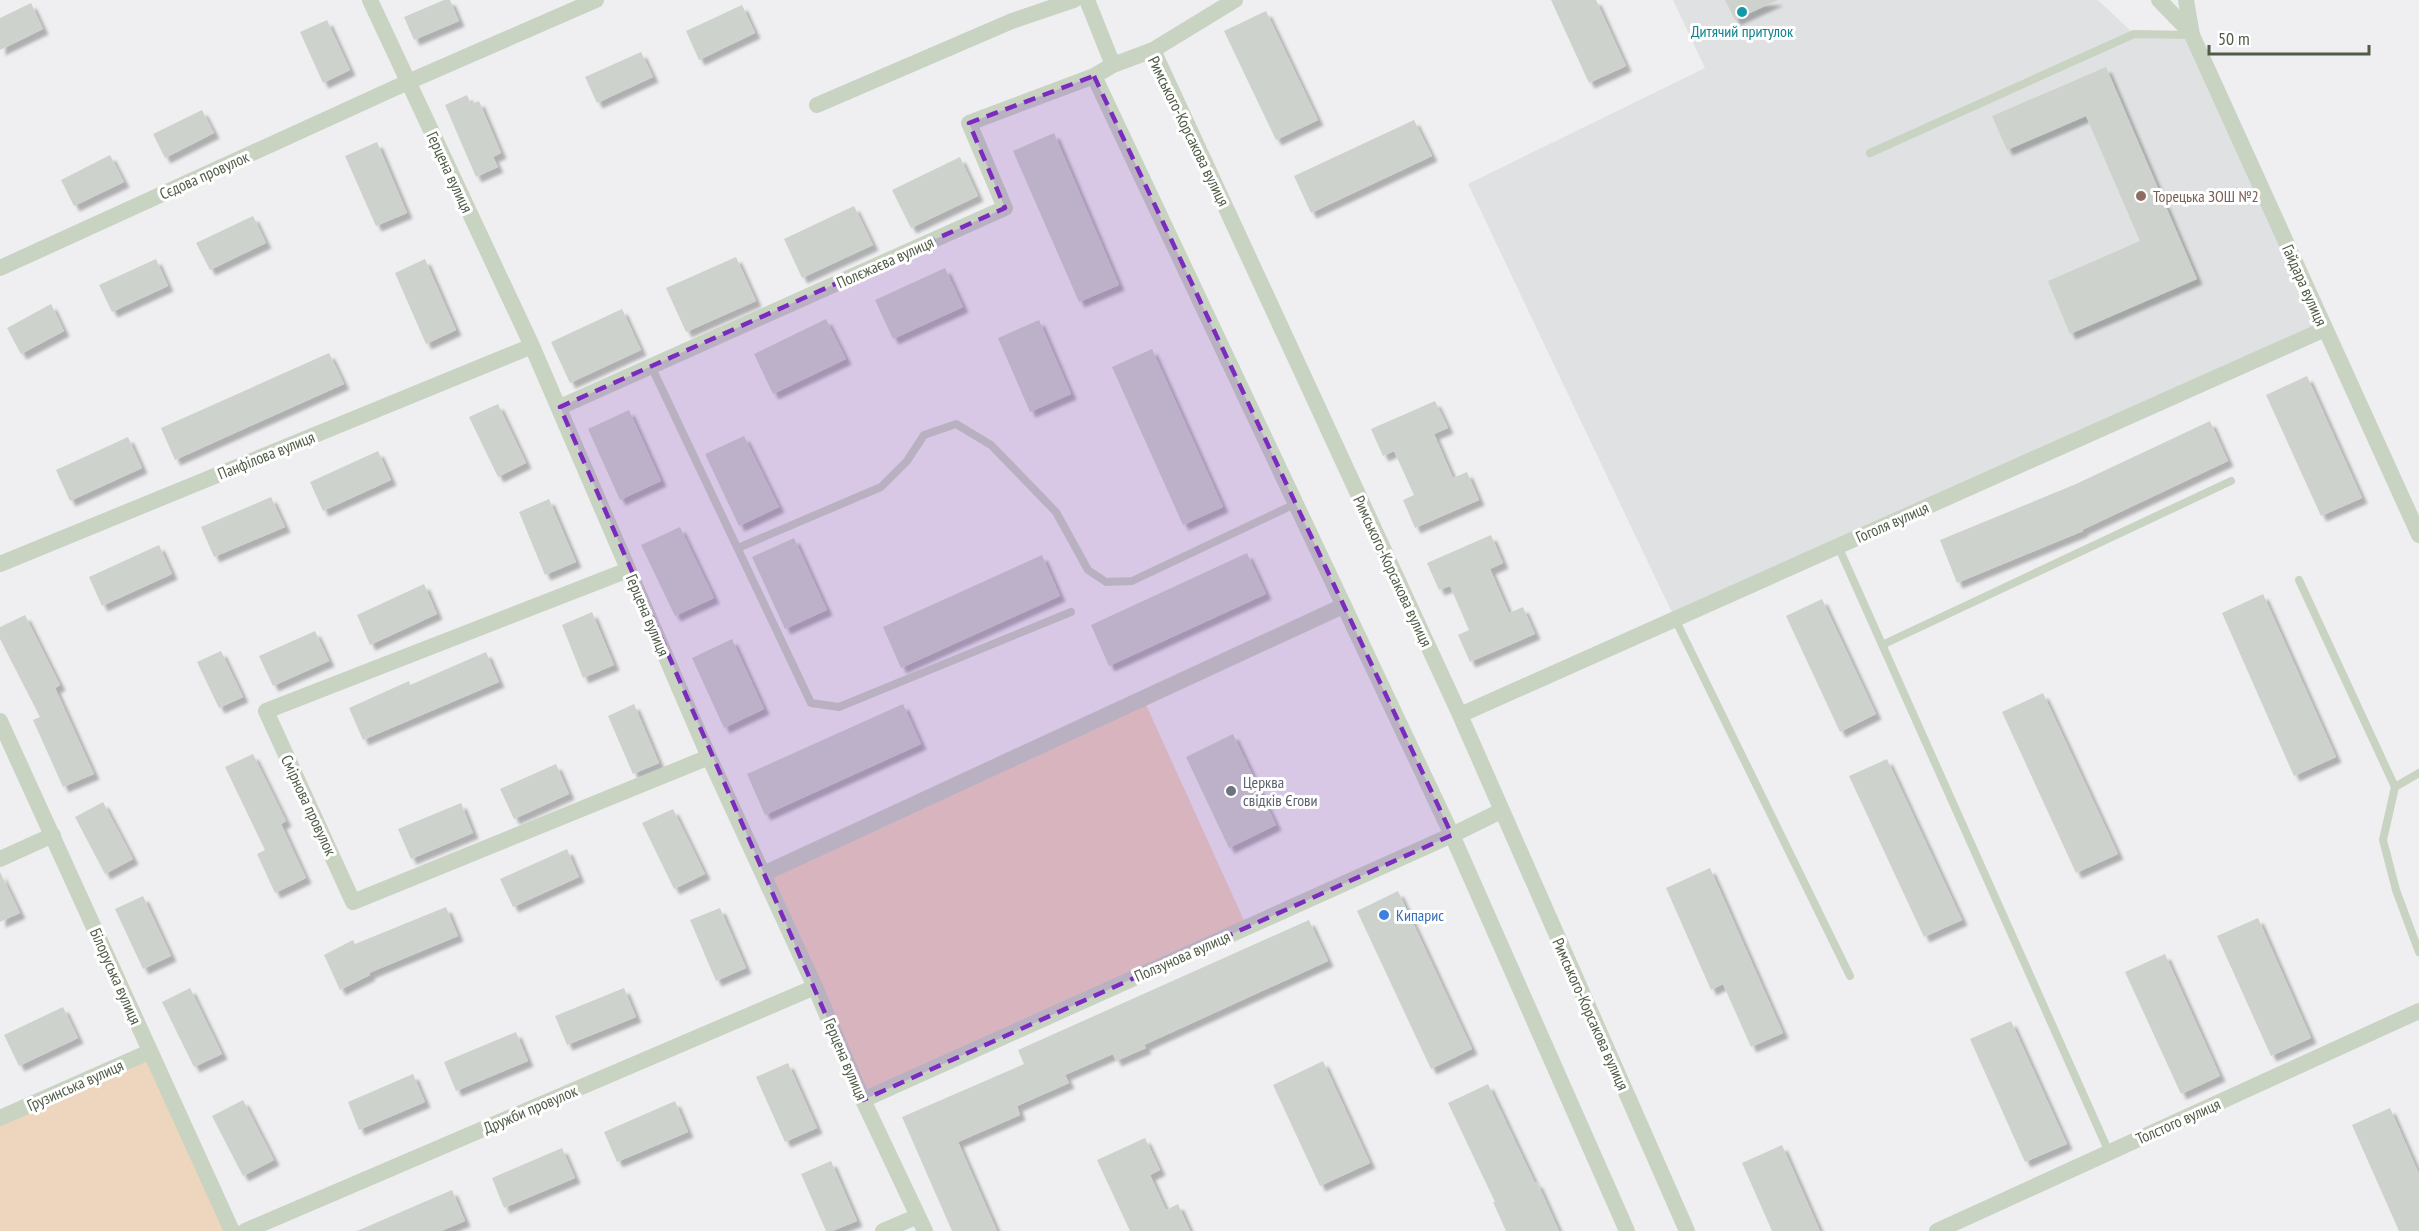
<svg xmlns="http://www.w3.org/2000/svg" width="2419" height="1231" viewBox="0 0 2419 1231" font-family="'PT Sans Narrow',sans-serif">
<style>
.education{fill:#e0e1e2}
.green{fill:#eed6be}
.building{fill:#cdd3cc;filter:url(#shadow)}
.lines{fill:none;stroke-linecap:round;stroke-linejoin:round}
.service{stroke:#c9d3c2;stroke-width:8}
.minor{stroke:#c9d3c2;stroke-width:16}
.marked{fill:#7b2cbf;fill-opacity:0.2;stroke:#7b2cbf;stroke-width:4.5;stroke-dasharray:12 8;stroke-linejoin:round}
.culture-dot{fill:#0f9aa8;stroke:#fff;stroke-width:2}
.education-dot{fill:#8d6e63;stroke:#fff;stroke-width:2}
.worship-dot{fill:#6b7280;stroke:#fff;stroke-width:2}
.shop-dot{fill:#3f7fe0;stroke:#fff;stroke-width:2}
.labels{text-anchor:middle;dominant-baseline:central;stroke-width:6;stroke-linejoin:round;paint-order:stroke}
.culture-label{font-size:16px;fill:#0d838f;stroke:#fff}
.street-label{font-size:16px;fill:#505c47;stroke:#fff}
.education-label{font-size:16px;fill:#785e54;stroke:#fff;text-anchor:start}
.worship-label{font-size:16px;fill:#5b616d;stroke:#fff;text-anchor:start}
.shop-label{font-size:16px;fill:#366cbe;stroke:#fff;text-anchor:start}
</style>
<defs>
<filter id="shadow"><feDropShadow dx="5.5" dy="5.5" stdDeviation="1.5" flood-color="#0004"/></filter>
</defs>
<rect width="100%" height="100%" fill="#efeff1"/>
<!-- education -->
<path class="education" d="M1673,0h425l36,34 58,1 133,294 -650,290 -207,-435 237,-116z"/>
<!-- green -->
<path class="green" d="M1143,698l104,229 -384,173 -100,-226z
M149,1052l83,179h-232v-113z"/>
<!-- building -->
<path class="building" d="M444,0h6l9,21 -45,19 -10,-23z
M1551,0h45l30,66 -37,17z
M1725,0h53l-43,20z
M31,3l12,26 -43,21v-32z
M742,5l13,28 -56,27 -13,-29z
M1266,11l52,109 -42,20 -52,-109z
M327,20l23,50 -27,13 -23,-51z
M641,52l12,25 -56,26 -12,-26z
M2106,67l91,212 -127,55 -22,-53 92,-40 -54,-125 -79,34 -15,-34z
M467,95l4,9 8,-3 22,52 -8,4 5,10 -22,10 -31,-72z
M202,110l12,23 -49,25 -12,-24z
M1414,120l18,36 -121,57 -17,-37z
M1054,133l65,152 -40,17 -66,-151z
M377,142l30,71 -31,13 -31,-70z
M110,155l14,27 -50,24 -13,-26z
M960,157l18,39 -67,32 -19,-38z
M854,206l19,39 -71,33 -18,-39z
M253,216l13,27 -56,27 -14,-27z
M736,257l20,44 -70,31 -20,-44z
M156,259l12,27 -56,26 -13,-27z
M425,259l31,71 -30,14 -31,-71z
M945,268l18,39 -70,32 -18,-39z
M51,304l13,27 -43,23 -14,-26z
M622,309l19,41 -71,33 -19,-41z
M826,319l20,40 -73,35 -19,-40z
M1039,320l32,74 -41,18 -32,-74z
M1152,349l71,158 -40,18 -71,-158z
M329,353l15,31 -169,76 -14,-32z
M2307,376l55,122 -41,18 -55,-121z
M1435,401l13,27 -14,6 19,44 14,-6 12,28 -64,28 -12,-28 11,-5 -20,-44 -11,5 -12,-27z
M498,404l28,59 -28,14 -29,-60z
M629,410l32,71 -41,19 -32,-71z
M2210,421l18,40 -146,69 1,1 -126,52 -17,-43 136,-56z
M744,436l35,71 -40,19 -34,-72z
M128,437l14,31 -72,33 -14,-31z
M378,451l13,29 -68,31 -13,-29z
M271,497l14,30 -71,30 -13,-30z
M549,499l27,63 -31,13 -26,-63z
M680,527l34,71 -39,18 -34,-71z
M1491,535l12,28 -13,6 19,44 14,-6 12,27 -65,28 -12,-27 11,-5 -19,-44 -11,4 -12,-27z
M794,538l33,72 -42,19 -33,-72z
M159,545l13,29 -70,32 -13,-29z
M1247,553l19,41 -157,72 -18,-41z
M1042,555l18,41 -159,72 -18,-41z
M424,584l13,30 -67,31 -13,-30z
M2263,594l73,163 -42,19 -72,-163z
M1822,599l54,115 -36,18 -54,-116z
M592,612l22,53 -31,13 -21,-53z
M25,615l35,70 -5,3 39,86 -31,13 -30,-67 7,-3 -40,-78v-12z
M315,631l14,30 -56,25 -14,-30z
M732,639l32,70 -40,19 -32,-70z
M221,651l22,46 -24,11 -22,-46z
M486,652l13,30 -136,58 -14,-32 60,-27 1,4z
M2043,693l75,161 -42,19 -74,-161z
M634,704l25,59 -26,11 -25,-58z
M903,704l18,40 -156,71 -18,-41z
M1233,734l43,91 -47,23 -43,-91z
M253,754l33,67 -5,3 25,54 -31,15 -18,-39 8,-4 -40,-83z
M1887,759l75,161 -38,17 -75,-161z
M556,764l13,30 -55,25 -14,-30z
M103,802l30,57 -28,15 -30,-57z
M461,803l12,30 -62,26 -13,-30z
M673,809l32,65 -31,15 -32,-66z
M567,849l12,28 -66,30 -13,-28z
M1710,868l73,165 -32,14 -28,-63 -12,6 -45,-102z
M0,872l20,41 -20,9z
M1398,891l74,158 -41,20 -74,-158z
M143,896l28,60 -28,13 -28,-60z
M446,907l12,29 -89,37 1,2 -30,15 -16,-35 29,-15 2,4z
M720,908l26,60 -30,13 -26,-61z
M2258,918l53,120 -40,18 -54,-120z
M1309,920l19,41 -184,84 2,3 -30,13 -3,-7 -48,21 4,8 -52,23 3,9 -62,27 39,89h-45l-50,-114 122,-53 -6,-14z
M2165,954l55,122 -39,18 -56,-122z
M190,988l32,66 -28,13 -32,-65z
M624,988l12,29 -69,28 -12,-29z
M63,1007l15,31 -59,28 -15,-31z
M2011,1021l56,123 -42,18 -55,-123z
M516,1032l12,29 -72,30 -12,-29z
M1323,1061l47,102 -50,23 -47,-101z
M788,1063l29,65 -32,14 -29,-65z
M413,1074l12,28 -66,28 -11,-28z
M1488,1084l47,99 2,-1 22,49h-53l-13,-29h2l-47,-99z
M243,1100l31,60 -31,16 -31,-60z
M675,1101l13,31 -71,30 -13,-30z
M2390,1108l29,66v57h-20l-47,-106z
M1145,1138l15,32 -10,5 16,35 12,-6 12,27h-60l-33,-71z
M1782,1145l38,86h-48l-30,-68z
M562,1148l13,30 -71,30 -12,-30z
M831,1161l26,60 -25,10h-6l-25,-57z
M452,1190l13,31 -24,10h-84z"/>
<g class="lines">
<!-- service -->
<path class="service" d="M1870,153l264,-119 58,1
M651,366l160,337 28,4 232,-95
M1838,546l271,606
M738,548l143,-61 26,-26 17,-26 32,-11 35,21 65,67 32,58 18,12 26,-1 163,-77
M2299,580l96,207
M1675,619l175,357
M1882,645l349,-164
M2419,773l-24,14 -12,53 13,50 23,62"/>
<!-- minor -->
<path class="minor" d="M370,0l162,346 177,411 106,230 48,113 62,131
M1087,0l26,65
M2159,0l33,34
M2186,0l6,35 227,500
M1153,50l82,-50
M817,105l195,-84 62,-21
M0,268l408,-186 188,-82
M560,407l445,-199 -36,-85 125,-47
M0,564l532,-218
M628,570l-362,141 87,191 356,-145
M1460,715l865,-386
M0,721l232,510
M0,859l53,-24
M763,874l580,-268
M863,1100l589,-265 49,-24
M0,1118l149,-66
M245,1231l570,-244
M883,1231l35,-15
M1627,1231l-175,-396 -358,-759 19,-11 40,-15 307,665 227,516
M1937,1231l482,-220"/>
</g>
<!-- marked area -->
<path class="marked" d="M1094,76l358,759 -589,265 -303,-693 445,-199 -36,-85z"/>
<!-- markers -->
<circle class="culture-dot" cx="1742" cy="12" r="6"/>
<circle class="education-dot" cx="2141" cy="196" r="6"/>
<circle class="worship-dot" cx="1231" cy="791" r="6"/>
<circle class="shop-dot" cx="1384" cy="915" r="6"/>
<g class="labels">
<!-- culture labels -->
<g class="culture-label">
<text x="1742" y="31">Дитячий притулок</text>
</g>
<!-- street labels -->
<g class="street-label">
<text transform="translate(1189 131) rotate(64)">Римського-Корсакова вулиця</text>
<text transform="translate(450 172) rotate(65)">Герцена вулиця</text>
<text transform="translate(204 175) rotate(-24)">Сєдова провулок</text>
<text transform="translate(885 262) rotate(-24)">Полєжаєва вулиця</text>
<text transform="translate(2305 285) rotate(66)">Гайдара вулиця</text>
<text transform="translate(266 455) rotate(-22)">Панфілова вулиця</text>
<text transform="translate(1892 522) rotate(-24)">Гоголя вулиця</text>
<text transform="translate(1393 571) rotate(65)">Римського-Корсакова вулиця</text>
<text transform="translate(648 615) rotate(67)">Герцена вулиця</text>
<text transform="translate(309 805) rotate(65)">Смірнова провулок</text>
<text transform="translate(1182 956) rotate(-24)">Ползунова вулиця</text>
<text transform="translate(116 976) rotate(66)">Білоруська вулиця</text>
<text transform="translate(1591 1014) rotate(66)">Римського-Корсакова вулиця</text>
<text transform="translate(846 1059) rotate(67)">Герцена вулиця</text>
<text transform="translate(75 1085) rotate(-24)">Грузинська вулиця</text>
<text transform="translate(530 1109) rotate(-23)">Дружби провулок</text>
<text transform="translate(2178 1121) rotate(-24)">Толстого вулиця</text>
</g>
<!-- education labels -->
<g class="education-label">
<text x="2153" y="196">Торецька ЗОШ №2</text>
</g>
<!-- worship labels -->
<g class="worship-label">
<text x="1243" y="782">Церква<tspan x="1243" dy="18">свідків Єгови</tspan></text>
</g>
<!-- shop labels -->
<g class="shop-label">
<text x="1396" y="915">Кипарис</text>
</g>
</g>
<!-- scale -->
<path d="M2209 45v9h160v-9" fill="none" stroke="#505c47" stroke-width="3"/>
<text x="2218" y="45" font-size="18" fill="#505c47" stroke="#ffffff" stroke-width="4.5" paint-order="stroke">50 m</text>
</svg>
